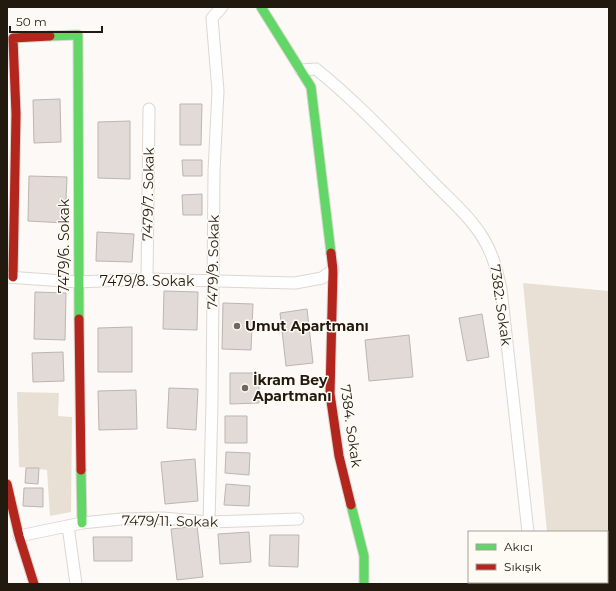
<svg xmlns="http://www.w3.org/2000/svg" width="616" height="591" viewBox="0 0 616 591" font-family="Montserrat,sans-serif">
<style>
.green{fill:#e8e0d5}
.building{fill:#e2dad6;stroke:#bdb5b1}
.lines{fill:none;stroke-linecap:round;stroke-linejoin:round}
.street-casing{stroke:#dcd7d0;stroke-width:13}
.fast-casing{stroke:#dcd7d0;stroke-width:11}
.jam-casing{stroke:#dcd7d0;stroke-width:11}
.street{stroke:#fffefe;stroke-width:11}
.fast{stroke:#63d668;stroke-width:9}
.jam{stroke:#b3261e;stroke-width:9}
.poi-dot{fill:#6e6860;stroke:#fefaf4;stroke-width:1.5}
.labels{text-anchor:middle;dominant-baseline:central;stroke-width:3;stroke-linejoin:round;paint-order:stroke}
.street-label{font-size:14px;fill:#221a0f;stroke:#fefaf4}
.poi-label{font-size:14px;font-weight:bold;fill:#221a0f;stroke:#fefaf4;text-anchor:start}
</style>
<rect width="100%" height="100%" fill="#fcf9f6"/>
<!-- green -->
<path class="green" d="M523,283l86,8v262l-2,2v-23h-60z
M17,392l42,1 -1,23 14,1 -1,95 -21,4 -3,-46 -28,-3z"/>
<!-- building -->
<path class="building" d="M60,99l1,43 -27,1 -1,-43z
M180,104h22l-1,41h-21z
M130,121v58l-32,-1v-56z
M182,160h20v16h-19z
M29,176l38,1 -2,46 -37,-2z
M202,194v21h-19l-1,-20z
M97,232l37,2 -2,28 -36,-1z
M164,291l34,1 -1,38 -34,-1z
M35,292l31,1 -1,47 -31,-1z
M223,303l30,1 -2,46 -29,-1z
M307,309l6,54 -27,3 -6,-53z
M482,314l7,43 -22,4 -8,-43z
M132,327v45h-34v-44z
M409,335l4,42 -44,4 -4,-41z
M63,352l1,29 -31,1 -1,-29z
M230,373h29v30l-29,1z
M169,388l29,1 -2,41 -29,-2z
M136,390l1,39 -38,1 -1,-39z
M225,416h22v27h-22z
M226,452l24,1 -1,22 -24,-2z
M195,459l3,42 -33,3 -4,-42z
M26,468h13l-1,16 -13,-1z
M226,484l24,2 -1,20 -25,-1z
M24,488h19v19l-20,-1z
M197,526l6,51 -26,3 -6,-51z
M249,532l2,30 -31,2 -2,-30z
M270,535h29l-1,32 -29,-1z
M93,537h39v24h-38z"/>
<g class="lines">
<!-- street casing -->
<g class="street-casing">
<path id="street" d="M301,70l15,-1c41,33 77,72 114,110 18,19 39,36 53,59 10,16 14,33 18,51l27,243
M7,277l71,5 69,-3 148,4 27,-5 11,-8
M147,279l2,-170
M209,522l3,-120 2,-231 4,-80 -6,-73 10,-11
M68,526l8,58
M19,536l63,-13 39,-4 42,-1 46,4 89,-3
M535,582v2"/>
</g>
<!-- fast casing -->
<g class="fast-casing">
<path id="fast" d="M261,7l50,80 20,166
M50,36l28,-1 1,284
M81,470l1,53
M351,505l13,51v28"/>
</g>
<!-- jam casing -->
<g class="jam-casing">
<path id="jam" d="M331,253l2,17 -3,124 9,62 12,49
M13,277l3,-163 -3,-76 37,-2
M79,319l2,151
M7,484l12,52 15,48"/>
</g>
<!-- street -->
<use href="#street" class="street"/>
<!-- fast -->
<use href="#fast" class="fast"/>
<!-- jam -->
<use href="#jam" class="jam"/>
</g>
<!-- markers -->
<g class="poi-dot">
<circle cx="237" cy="326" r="4"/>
<circle cx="245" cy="388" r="4"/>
</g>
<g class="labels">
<!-- street labels -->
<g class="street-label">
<text transform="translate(148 194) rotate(-89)">7479/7. Sokak</text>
<text transform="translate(64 246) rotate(-90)">7479/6. Sokak</text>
<text transform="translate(213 262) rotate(-89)">7479/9. Sokak</text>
<text x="147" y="281">7479/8. Sokak</text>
<text transform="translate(501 305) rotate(82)">7382: Sokak</text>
<text transform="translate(351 426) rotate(82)">7384. Sokak</text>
<text transform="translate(170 521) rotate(1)">7479/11. Sokak</text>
</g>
<!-- poi labels -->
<g class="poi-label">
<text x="245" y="326">Umut Apartmanı</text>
<text x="253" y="380">İkram Bey<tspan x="253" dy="16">Apartmanı</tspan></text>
</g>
</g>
<!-- border -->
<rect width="616" height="591" fill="none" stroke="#221a0f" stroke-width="16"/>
<!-- legend -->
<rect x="468" y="531" width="140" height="52" fill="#fefaf4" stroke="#a6a098"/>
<rect x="476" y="544" width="20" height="6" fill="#63d668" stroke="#a6a098"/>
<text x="504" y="551" font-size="12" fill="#221a0f">Akıcı</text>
<rect x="476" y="564" width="20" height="6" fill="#b3261e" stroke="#a6a098"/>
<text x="504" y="571" font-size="12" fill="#221a0f">Sıkışık</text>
<!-- scale -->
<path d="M10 26v6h92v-6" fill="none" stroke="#221a0f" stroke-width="2"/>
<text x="16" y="26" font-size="12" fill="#221a0f" stroke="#fefaf4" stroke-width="3" paint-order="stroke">50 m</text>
</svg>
